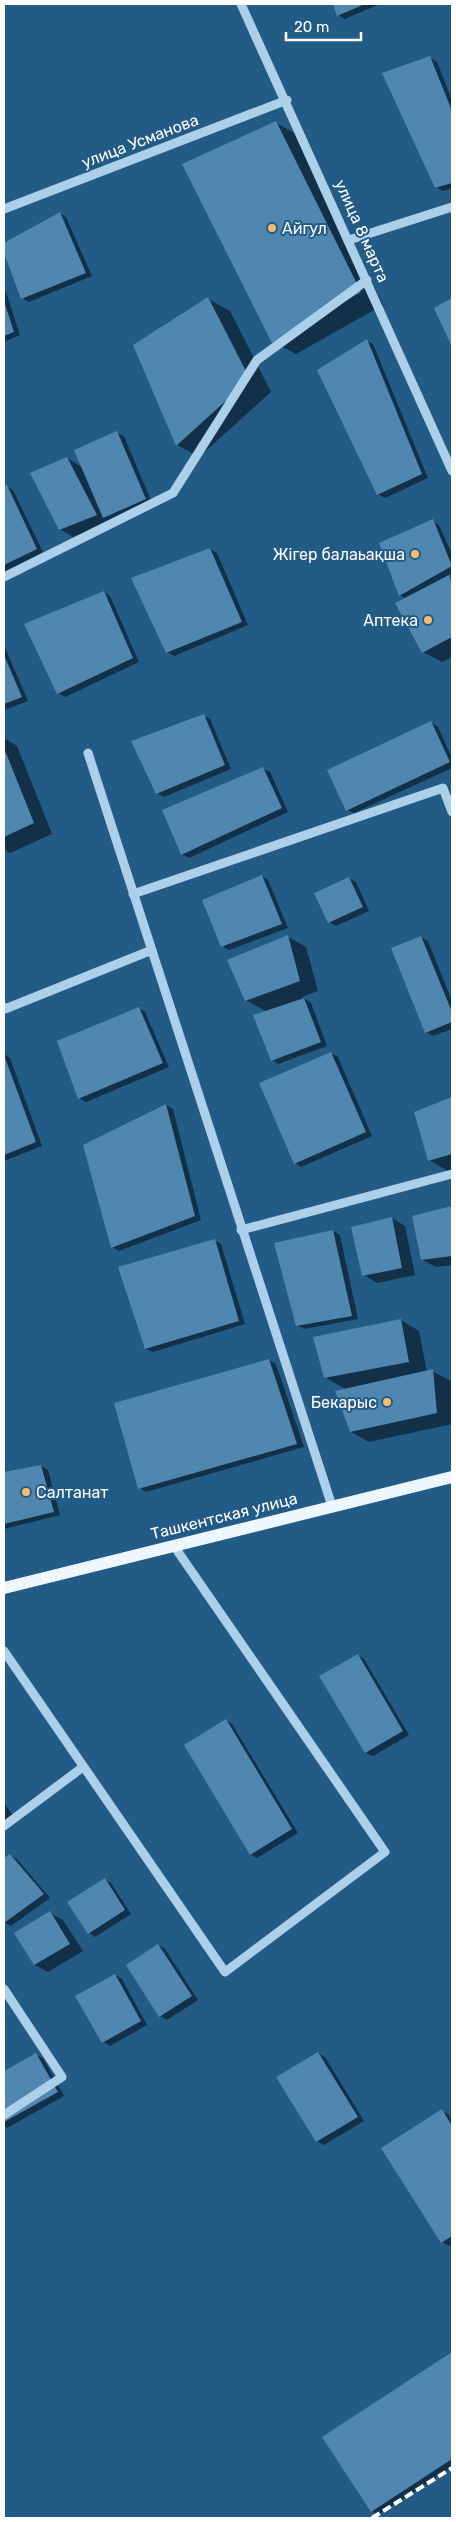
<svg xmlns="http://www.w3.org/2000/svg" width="456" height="2522" viewBox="0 0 456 2522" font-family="Rubik,sans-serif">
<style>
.shadow{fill:#0007}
.building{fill:#4f87b0}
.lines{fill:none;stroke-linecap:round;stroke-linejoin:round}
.minor{stroke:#acd0e9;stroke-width:9}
.major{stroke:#eff7fe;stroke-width:12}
.rail{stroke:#fff;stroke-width:4;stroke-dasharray:9 4;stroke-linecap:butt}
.poi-dot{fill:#f5bc6e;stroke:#225b86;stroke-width:2}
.labels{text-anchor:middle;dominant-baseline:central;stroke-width:4;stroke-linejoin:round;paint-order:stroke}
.street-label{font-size:16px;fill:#fff;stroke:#225b86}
.poi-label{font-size:16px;fill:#fff;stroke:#225b86;text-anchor:end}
</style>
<rect width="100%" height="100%" fill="#225b86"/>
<!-- shadow -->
<path class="shadow" d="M334,4h46l-35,15 -7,-4z
M430,58l7,4 15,38v88l-9,3 -7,-4z
M276,123l22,12 85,170 -87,49 -23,-12z
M60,213l6,4 26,59 -63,26 -7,-4 -18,-48v-6z
M4,286l16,49 -16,7z
M208,299l22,12 41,81 -72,65 -22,-12z
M367,341l6,3 55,134 -43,20 -7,-4z
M117,433l7,3 28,67 -79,34 -13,-8 7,-71 16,10z
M6,486l7,4 30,62 -39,20v-85z
M432,521l7,4 13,29v20l-4,2 4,2v79l-10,5 -19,-10 -17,-53 -6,-4z
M210,549l7,4 31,72 -74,31 -7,-4z
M104,592l6,4 29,66 -74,35 -7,-4z
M4,645l24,56 -24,9z
M203,715l7,4 21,50 -67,28 -7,-4z
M431,723l7,4 14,31v10l-98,45 -7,-3z
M4,738l13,8 35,88 -42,19 -6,-4z
M263,769l7,3 18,40 -99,46 -7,-4z
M262,876l6,4 20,48 -59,22 -7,-4z
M349,878l7,4 13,29 -33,15 -7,-4z
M288,937l18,10 12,44 -16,6 9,6 16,43 -49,18 -6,-4 -5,-48 -21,-12z
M421,937l7,4 24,60v28l-19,7 -7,-4z
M139,1008l6,4 24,55 -83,35 -7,-4z
M331,1053l7,4 34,79 -71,31 -6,-4z
M4,1054l6,4 32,88 -38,15z
M452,1099v71l-4,1 -19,-11 -13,-47z
M166,1105l7,4 28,111 -82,31 -7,-4z
M452,1208v57l-16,2 -14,-7 -8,-43z
M392,1218l13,8 10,49 -38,8 -13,-8z
M333,1231l7,4 18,84 -54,10 -7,-4z
M214,1240l7,4 24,80 -92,28 -7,-3z
M401,1320l18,11 8,41 5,-1 19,10 1,43 -83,18 -18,-10 -4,-42 -22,-13z
M269,1360l7,4 28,83 -158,45 -6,-4z
M41,1466l7,4 12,45 -56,14v-56z
M358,1655l6,4 45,76 -36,21 -7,-3 -45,-76z
M226,1720l6,4 66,109 -41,25 -7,-4z
M4,1803l11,15 -11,8z
M10,1855l7,4 33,39 -39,28 -7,-4v-62z
M105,1879l6,4 20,31 -36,23 -6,-4z
M50,1913l13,7 20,31 -35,21 -13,-7z
M158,1945l7,4 33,51 -31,20 -7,-4 -32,-51z
M115,1975l7,4 25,46 -37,21 -7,-4z
M318,2053l7,4 39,64 -40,24 -7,-4z
M36,2055l7,3 21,38 -57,32 -3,-2v-53z
M442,2111l6,3 4,7v123l-3,2 -7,-4z
M452,2354v113l-74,48 -6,-4 -48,-73z"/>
<!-- building -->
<path class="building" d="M333,4h32l-28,12z
M430,56l22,55v72l-17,5 -53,-115z
M276,121l85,171 -89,51 -90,-179z
M60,212l26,61 -65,26 -17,-46v-10z
M208,297l42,82 -74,67 -43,-101z
M452,298v49l-18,-39z
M4,301l10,31 -10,4z
M367,339l55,135 -45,21 -60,-125z
M117,431l29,68 -43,19 -29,-68z
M67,457l30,58 -38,15 -29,-57z
M7,485l30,64 -33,16v-79z
M433,519l19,47 -53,30 -20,-53z
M210,548l32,74 -76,31 -35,-75z
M449,575l3,8v54l-30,16 -27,-50z
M104,591l29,67 -76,36 -33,-70z
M4,655l18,42 -18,7z
M204,714l21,51 -69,29 -25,-53z
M431,721l19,41 -104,49 -19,-41z
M4,748l30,75 -30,14z
M263,767l19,41 -101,47 -19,-45z
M262,875l20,49 -61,23 -19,-47z
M349,877l14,30 -35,16 -14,-30z
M288,935l12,46 -55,20 -18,-41z
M421,936l31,76v10l-27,11 -34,-85z
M304,998l17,44 -50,19 -18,-46z
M139,1007l24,56 -85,36 -21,-58z
M331,1052l35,80 -72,32 -35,-81z
M4,1055l32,87 -32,13z
M452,1097v57l-24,7 -14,-49z
M166,1104l29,112 -84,32 -28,-103z
M452,1206v50l-31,4 -9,-44z
M392,1217l10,51 -40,8 -11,-49z
M333,1230l19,86 -56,10 -22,-83z
M215,1239l24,82 -94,28 -27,-82z
M401,1319l8,43 -85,16 -11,-41z
M269,1359l28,85 -159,45 -24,-86z
M433,1369l4,44 -87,19 -15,-41z
M41,1465l13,47 -50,12v-52z
M358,1654l45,77 -38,22 -46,-77z
M226,1719l66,110 -42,26 -66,-110z
M10,1854l34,40 -40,29v-65z
M105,1878l20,32 -37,24 -21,-32z
M50,1911l20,33 -36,21 -20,-32z
M158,1944l34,52 -33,21 -33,-52z
M115,1974l26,47 -39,22 -27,-47z
M318,2052l40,65 -42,25 -40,-65z
M36,2053l22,39 -54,30v-51z
M442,2109l10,17v110l-11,7 -60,-95z
M452,2352v107l-81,53 -49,-75z"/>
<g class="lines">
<!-- minor -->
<path class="minor" d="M241,4l211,467
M4,209l283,-109
M349,240l103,-33
M4,577l169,-84 84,-133 110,-80
M88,753l244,753
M133,894l310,-106 9,24
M4,1007l1,2 147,-59
M241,1230l211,-56
M4,1651l221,321 160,-120 -211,-306
M4,1826l79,-59
M4,1989l58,88 -58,38"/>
<!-- major -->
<path class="major" d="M4,1588l448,-111"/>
<!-- rail -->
<path class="rail" d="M372,2518l80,-50"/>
</g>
<!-- markers -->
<g class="poi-dot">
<circle cx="272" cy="228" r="5"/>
<circle cx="415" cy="554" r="5"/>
<circle cx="428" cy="620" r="5"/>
<circle cx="387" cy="1402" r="5"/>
<circle cx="26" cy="1492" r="5"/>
</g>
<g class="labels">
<!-- street labels -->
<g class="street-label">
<text transform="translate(140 141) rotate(-21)">улица Усманова</text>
<text transform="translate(362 231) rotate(66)">улица 8 марта</text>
<text transform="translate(224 1516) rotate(-14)">Ташкентская улица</text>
</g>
<!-- poi labels -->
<g class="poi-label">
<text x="282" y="228" text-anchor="start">Айгул</text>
<text x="405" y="554">Жігер балаьақша</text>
<text x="418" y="620">Аптека</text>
<text x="377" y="1402">Бекарыс</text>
<text x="36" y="1492" text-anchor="start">Салтанат</text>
</g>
</g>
<!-- border -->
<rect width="456" height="2522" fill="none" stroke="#ffffff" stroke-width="10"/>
<!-- scale -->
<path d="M286 32v8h75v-8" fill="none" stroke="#ffffff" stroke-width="2.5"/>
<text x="294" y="32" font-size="15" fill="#ffffff" stroke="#225b86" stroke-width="4" paint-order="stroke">20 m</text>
</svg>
